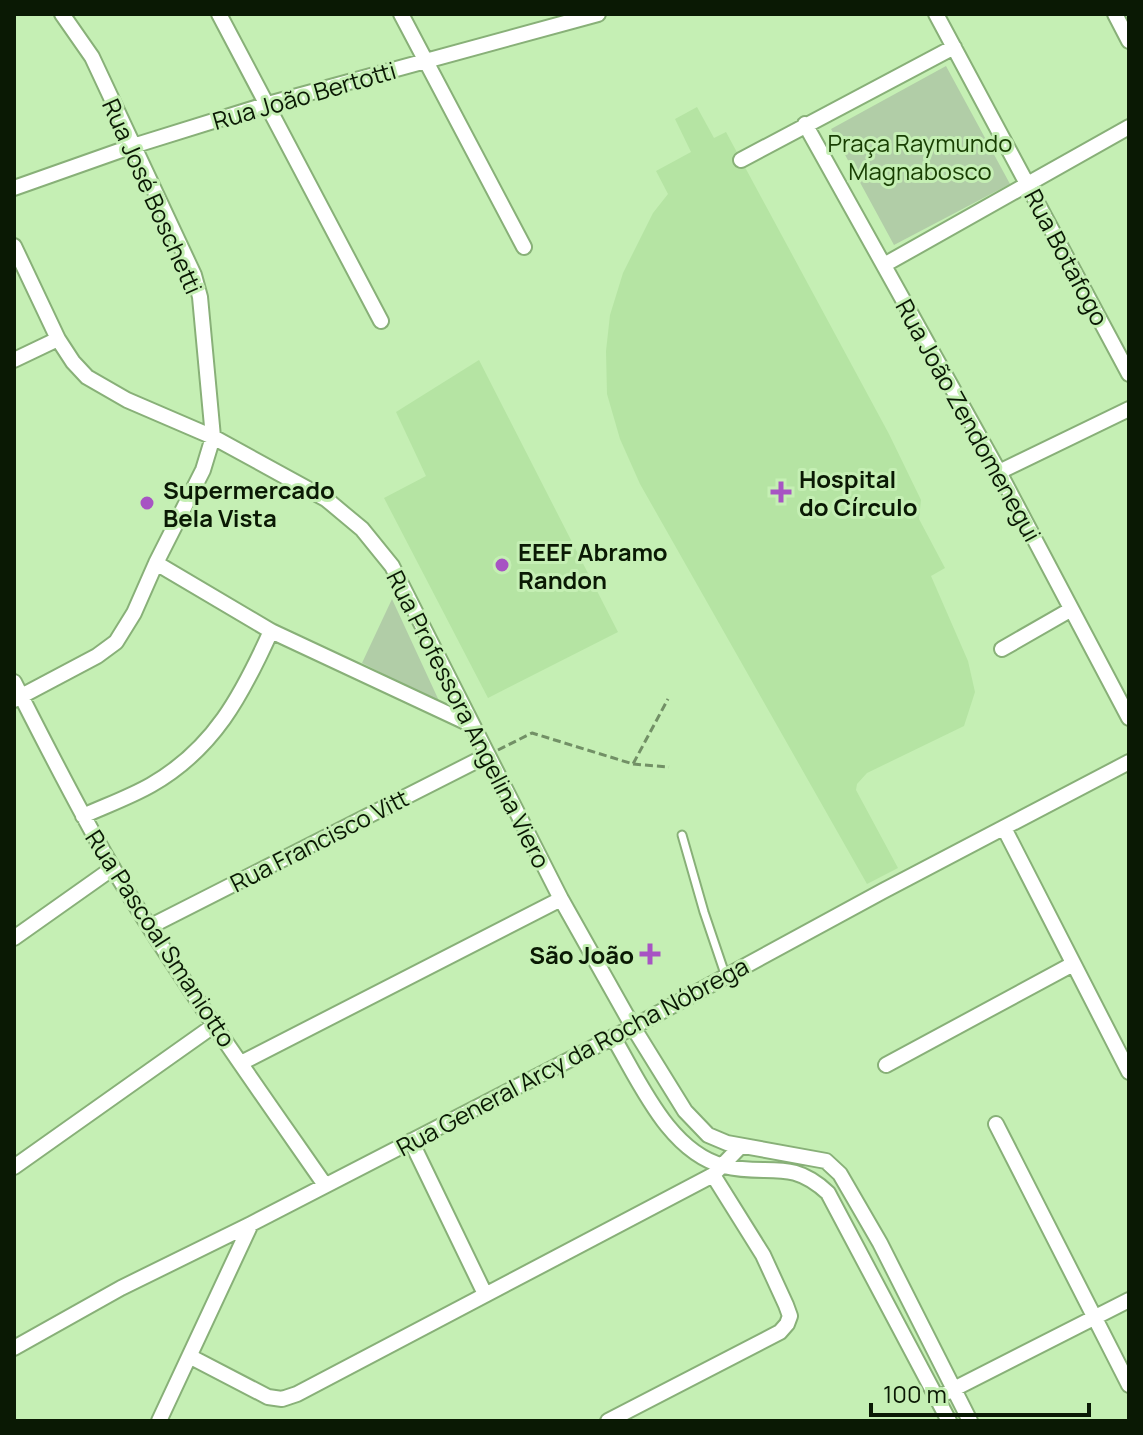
<svg xmlns="http://www.w3.org/2000/svg" width="1143" height="1435" viewBox="0 0 1143 1435" font-family="Manrope,sans-serif">
<style>
.built{fill:#b5e4a3}
.green{fill:#b1cda7}
.lines{fill:none;stroke-linecap:round;stroke-linejoin:round}
.lane-casing{stroke:#88b078;stroke-width:11}
.street-casing{stroke:#88b078;stroke-width:18}
.path{stroke:#729066;stroke-width:3;stroke-dasharray:8 4;stroke-linecap:butt}
.lane{stroke:#fff;stroke-width:7}
.street{stroke:#fff;stroke-width:14}
.poi-dot{fill:#a754c3;stroke:#c5efb4;stroke-width:3}
.labels{text-anchor:middle;dominant-baseline:central;stroke-width:6;stroke-linejoin:round;paint-order:stroke}
.street-label{font-size:24px;fill:#0a1904;stroke:#c5efb4}
.park-label{font-size:24px;fill:#183e02;stroke:#c5efb4}
.poi-label{font-size:24px;font-weight:bold;fill:#0a1904;stroke:#c5efb4;text-anchor:start}
</style>
<rect width="100%" height="100%" fill="#c5efb4"/>
<!-- built -->
<path class="built" d="M697,107l17,31 12,-6 163,302 32,66 -2,19 26,49 -14,8 37,85 7,31 -11,34 -97,47 -10,11 -1,6 42,78 -31,16 -227,-400 -20,-45 -13,-45 -1,-43 4,-36 13,-42 30,-60 15,-19 -12,-23 35,-19 -16,-33z
M479,360l139,272 -130,66 -104,-200 42,-22 -30,-64z"/>
<!-- green -->
<path class="green" d="M946,66l64,118 -116,61 -63,-116z
M392,599l48,104 -78,-40z"/>
<g class="lines">
<!-- lane casing -->
<g class="lane-casing">
<path id="lane" d="M682,835l22,77 22,65"/>
</g>
<!-- street casing -->
<g class="street-casing">
<path id="street" d="M219,14l162,307
M401,14l123,233
M936,14l193,360
M1115,14l14,27
M805,124l194,348 130,246
M741,160l213,-113
M14,188l119,-42 135,-42 330,-90
M14,246l44,93 15,23 14,15 40,23 86,37 113,62 36,30 30,37 169,333 72,128 52,84 23,24 19,8 99,18 14,13 40,69 90,178
M884,265l245,-138
M14,360l44,-21
M999,472l130,-63
M156,563l115,68 201,94
M1002,649l68,-39
M14,682c31,61 62,123 97,183 66,110 141,215 214,320
M14,700l83,-44 19,-14 18,-29 22,-50 47,-93 10,-33 -13,-140 -6,-22 -102,-218 -30,-43
M83,816c22,-10 47,-19 68,-31 63,-36 91,-90 120,-154
M1004,828l125,244
M151,926l337,-171
M14,938l99,-70
M613,1037c27,45 56,115 111,129 43,11 66,-9 104,27l121,228
M241,1063l320,-164
M886,1065l187,-101
M996,1124l133,261
M411,1141l74,153
M14,1167l202,-143
M14,1348l107,-60 130,-64 382,-197 250,-136 246,-129
M191,1357l77,40 14,2 15,-5 416,-219 27,-28
M948,1392l181,-92
M159,1421l92,-197
M608,1421l172,-89 7,-8 3,-8 -4,-11 -23,-50 -50,-80"/>
</g>
<!-- path -->
<path class="path" d="M498,750l34,-17 101,31 35,-65
M633,764l36,3"/>
<!-- lane -->
<use href="#lane" class="lane"/>
<!-- street -->
<use href="#street" class="street"/>
</g>
<!-- markers -->
<g class="poi-dot">
<path d="M777 480h8v8h8v8h-8v8h-8v-8h-8v-8h8z"/>
<circle cx="147" cy="503" r="8"/>
<circle cx="502" cy="565" r="8"/>
<path d="M646 942h8v8h8v8h-8v8h-8v-8h-8v-8h8z"/>
</g>
<g class="labels">
<!-- street labels -->
<g class="street-label">
<text transform="translate(304 95) rotate(-16)">Rua João Bertotti</text>
<text transform="translate(153 196) rotate(66)">Rua José Boschetti</text>
<text transform="translate(1067 257) rotate(62)">Rua Botafogo</text>
<text transform="translate(969 420) rotate(61)">Rua João Zendomenegui</text>
<text transform="translate(469 719) rotate(63)">Rua Professora Angelina Viero</text>
<text transform="translate(319 840) rotate(-27)">Rua Francisco Vitt</text>
<text transform="translate(161 938) rotate(57)">Rua Pascoal Smaniotto</text>
<text transform="translate(572 1056) rotate(-28)">Rua General Arcy da Rocha Nóbrega</text>
</g>
<!-- park labels -->
<g class="park-label">
<text x="920" y="142">Praça Raymundo<tspan x="920" dy="28">Magnabosco</tspan></text>
</g>
<!-- poi labels -->
<g class="poi-label">
<text x="799" y="478">Hospital<tspan x="799" dy="28">do Círculo</tspan></text>
<text x="163" y="489">Supermercado<tspan x="163" dy="28">Bela Vista</tspan></text>
<text x="518" y="551">EEEF Abramo<tspan x="518" dy="28">Randon</tspan></text>
<text x="634" y="954" text-anchor="end">São João</text>
</g>
</g>
<!-- border -->
<rect width="1143" height="1435" fill="none" stroke="#0a1904" stroke-width="32"/>
<!-- scale -->
<path d="M871 1403v12h218v-12" fill="none" stroke="#0a1904" stroke-width="4"/>
<text x="883" y="1403" font-size="24" fill="#0a1904" stroke="#c5efb4" stroke-width="6" paint-order="stroke">100 m</text>
</svg>
